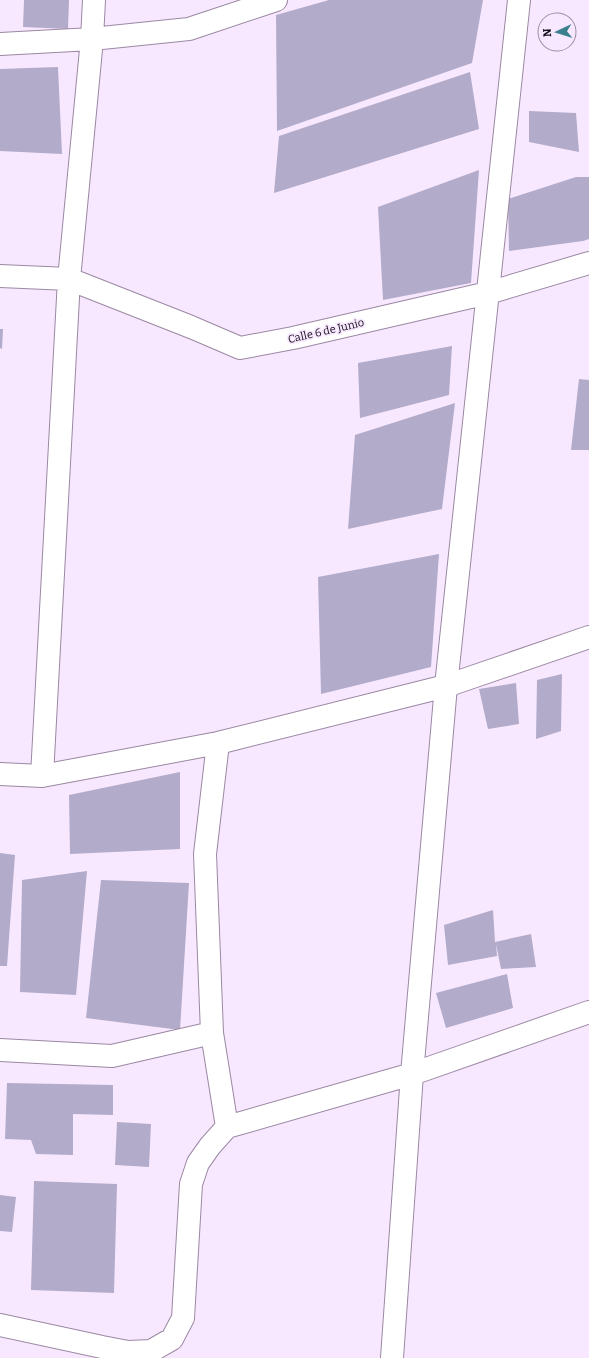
<svg xmlns="http://www.w3.org/2000/svg" width="589" height="1358" viewBox="0 0 589 1358" font-family="Bitter,serif">
<style>
.building{fill:#b2abca}
.lines{fill:none;stroke-linecap:round;stroke-linejoin:round}
.minor-casing{stroke:#9b88a3;stroke-width:24}
.minor{stroke:#fff;stroke-width:22}
.labels{text-anchor:middle;dominant-baseline:central;stroke-width:3.5;stroke-linejoin:round;paint-order:stroke}
.street-label{font-size:11px;fill:#160f19;stroke:#f8e8ff}
</style>
<rect width="100%" height="100%" fill="#f8e8ff"/>
<!-- building -->
<path class="building" d="M24,0h45l-1,29 -45,-2z
M329,0h154l-11,63 -195,68 -1,-116z
M58,67l4,87 -62,-3v-82z
M470,72l9,57 -205,64 5,-57z
M529,111l47,2 3,39 -50,-10z
M479,170l-8,113 -88,17 -5,-93z
M576,177h13v62l-6,2 -74,10 -1,-52z
M0,329h3l-1,20 -2,-1z
M452,346l-3,49 -89,23 -2,-55z
M579,379l10,1v70h-18z
M455,403l-13,106 -94,20 7,-94z
M439,554l-8,113 -110,27 -3,-117z
M562,674l-1,57 -25,8 1,-59z
M516,683l3,41 -31,5 -9,-40z
M180,772v77l-110,5 -1,-59z
M0,853l15,2 -8,111h-7z
M87,871l-11,124 -56,-3 2,-112z
M101,880l88,3 -9,147 -94,-12z
M493,910l2,32 36,-8 5,33 -35,2 -5,-25 1,12 -49,9 -4,-40z
M507,974l6,34 -67,20 -10,-35z
M7,1083l106,2v30l-40,-1v41l-37,-1 -5,-14 -26,-1z
M117,1122l34,2 -2,43 -34,-2z
M34,1181l83,3 -3,109 -83,-3z
M0,1195l16,2 -4,35 -12,-1z"/>
<g class="lines">
<!-- minor casing -->
<g class="minor-casing">
<path id="minor" d="M0,44l92,-5 97,-10 87,-29
M0,276l69,3 122,48 49,21 53,-10 195,-45 101,-30
M218,743l-13,111 7,179 15,94
M0,774l42,2 176,-33 228,-57 143,-49
M42,776l27,-497 23,-240 2,-39
M0,1050l112,6 100,-23
M0,1325l102,22 26,5 23,-1 21,-12 11,-21 8,-134 7,-21 12,-17 17,-19 185,-53 177,-62
M392,1358l20,-284 34,-388 73,-686"/>
</g>
<!-- minor -->
<use href="#minor" class="minor"/>
</g>
<g class="labels">
<!-- street labels -->
<g class="street-label">
<text transform="translate(326 331) rotate(-13)">Calle 6 de Junio</text>
</g>
</g>
<!-- north arrow -->
<g transform="translate(557 32) rotate(266)"><circle r="19" fill="#f8e8ff" stroke="#9e91a3"/>
<path d="M0-3L7 15L0 10L-7 15Z" fill="#3b818d"/>
<text y="-6" font-size="11" font-weight="bold" text-anchor="middle" fill="#160f19">N</text>
</g>
</svg>
